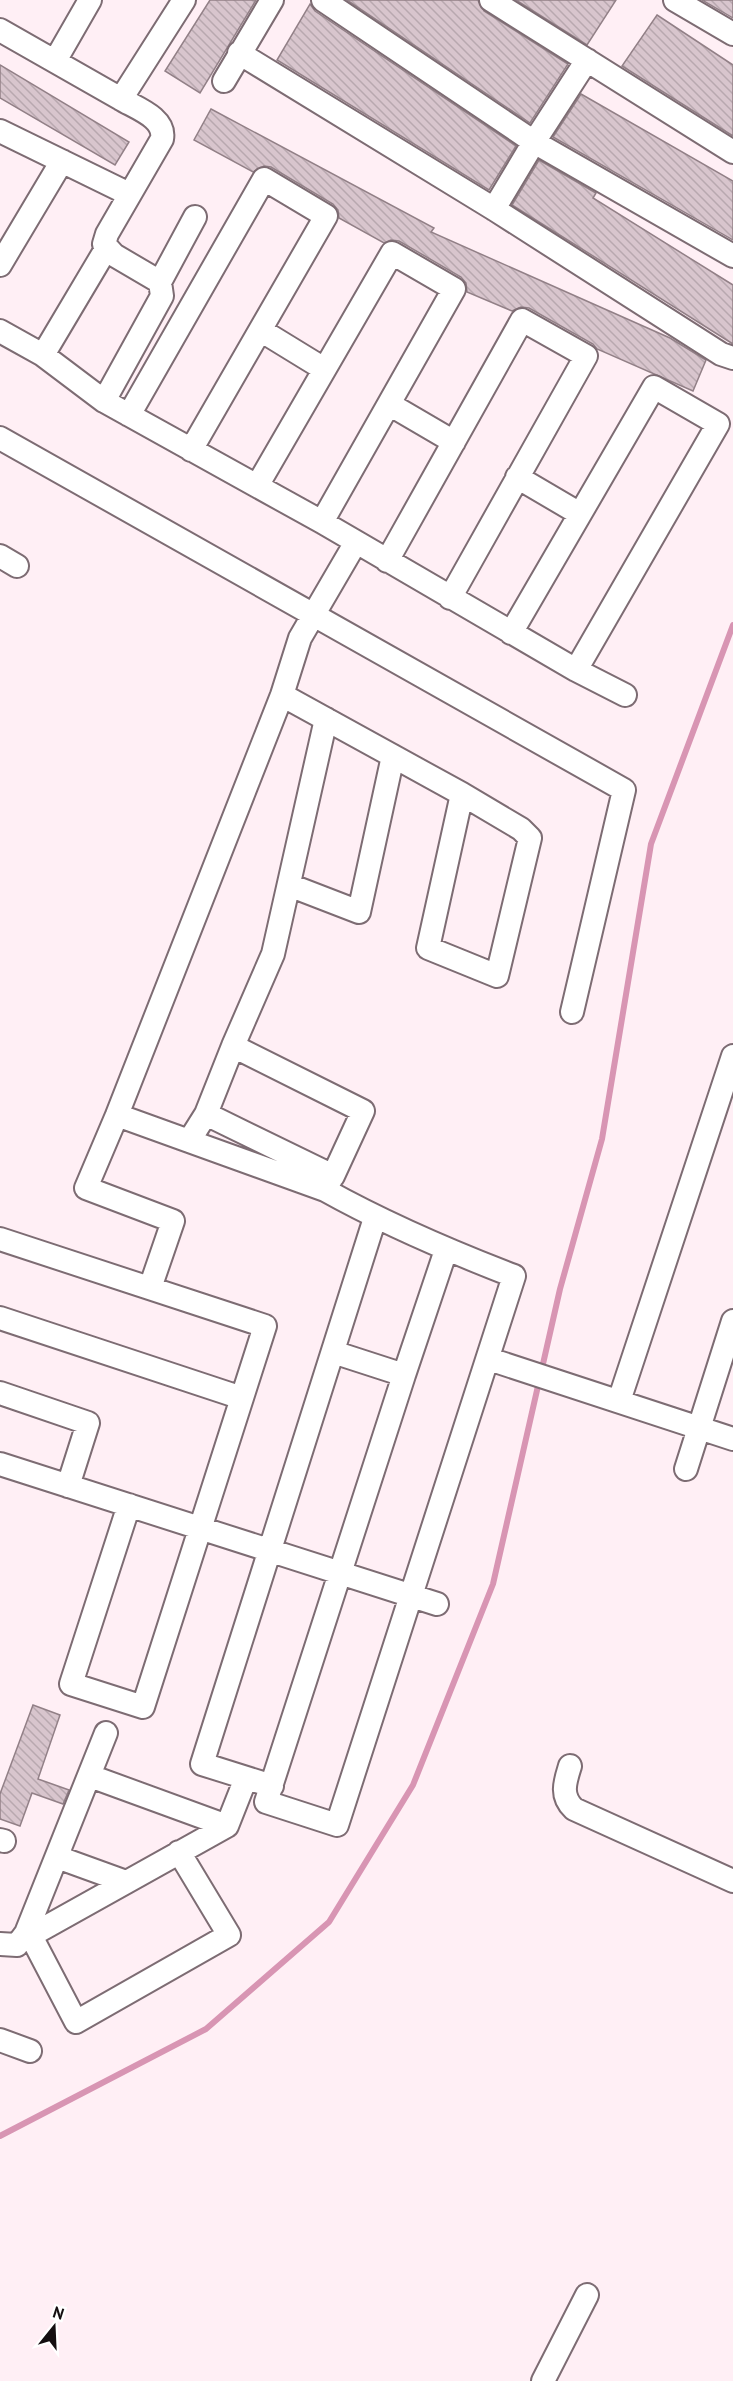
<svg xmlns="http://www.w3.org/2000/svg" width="733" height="2381" viewBox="0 0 733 2381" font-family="'PT Sans',sans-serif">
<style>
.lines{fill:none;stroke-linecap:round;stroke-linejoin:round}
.stream{stroke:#d895b3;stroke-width:6}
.building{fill:url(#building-back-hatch);stroke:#928087;stroke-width:1.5}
.minor-casing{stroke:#7d6c73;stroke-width:26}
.minor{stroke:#fff;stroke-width:22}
</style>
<defs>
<pattern id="building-back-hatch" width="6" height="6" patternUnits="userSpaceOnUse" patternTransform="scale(1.5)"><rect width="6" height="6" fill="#d8c5cd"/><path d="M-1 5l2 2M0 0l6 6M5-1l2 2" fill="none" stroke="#b8a8af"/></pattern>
</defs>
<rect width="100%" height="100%" fill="#ffeff5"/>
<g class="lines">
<!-- stream -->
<path class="stream" d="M0,2136l206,-107 123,-107 84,-137 80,-201 67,-295 42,-150 49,-295 82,-219"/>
</g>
<!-- building -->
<path class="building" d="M210,0h46l-56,93 -35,-22z
M347,0h131l6,11 84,53 -38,59z
M516,0h100l-29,45z
M702,0h31v18z
M310,4l5,7 201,135 -27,44 -212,-130z
M657,15l76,50v71l-111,-70z
M0,65l129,77 -14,23 -115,-67z
M581,94l152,87v59l-180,-103z
M211,109l223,119 -3,4 239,106 36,22 -13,31 -96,-42 -4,-5 -64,-36 -8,-1 -9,4 -45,-19 -1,-9 -5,-6 -62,-36 -8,-1 -7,3 -45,-25 -1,-8 -5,-6 -62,-37 -7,-1 -11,6 -59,-32z
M539,160l57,33 -3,5 140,87v59l-221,-139z
M33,1705l27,10 -22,64 31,11 -6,14 -31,-11 -12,33 -20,-7v-25z"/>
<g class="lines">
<!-- minor casing -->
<g class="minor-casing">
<path id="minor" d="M323,0l211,142 199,114
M491,0l242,152
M675,0l58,34
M0,30l121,69 63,-99
M239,53l255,156 227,145 12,4
M55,61l35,-61
M224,81l48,-81
M0,131l129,63
M494,209l40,-67 53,-82
M0,265l62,-104
M160,282l35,-65
M0,331l43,24 61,46 218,121 254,148 49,25
M262,331l62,38
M43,355l63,-106
M104,401l58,-105 -2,-14 -46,-27 -10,-11 3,-10 55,-95c4,-21 -26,-31 -41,-40
M389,404l65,38
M129,415l135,-236 62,37 -135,234
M0,438l624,352 -52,222
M517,477l63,37
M257,486l135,-233 62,36 -132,233
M0,556l17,10
M387,561l135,-241 64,36 -136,242
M511,633l143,-246 64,37 -142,246
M282,695l180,99 59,35 9,9 -33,138 -69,-28 34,-154
M289,885l70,27 34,-156
M206,1114l127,62 30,-65 -130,-65
M117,1115l72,26 17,-27 27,-68 40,-92 53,-235
M189,1141l136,49 7,-13
M325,1190c61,34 124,61 189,86l-177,549 -71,-23 138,-427 -71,-23
M0,1239l265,87 -122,381 -72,-23 58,-179
M150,1288l23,-67 -87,-33 31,-73 165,-420 18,-57 56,-96
M0,1318l242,80
M489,1359l244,80
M404,1375l42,-125
M0,1393l88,30 -20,63
M619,1401l114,-345
M0,1464l437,140
M686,1469l47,-148
M570,1766c-5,16 -10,30 4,43l159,72
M90,1776l137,50
M272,1786l-70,-22 173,-546
M0,1840l4,1
M57,1857l69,25
M31,1936l45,86 153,-87 -50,-83
M21,1941l206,-115 19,-48
M0,1944l17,1 9,-12 80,-200
M0,2040l30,11
M543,2381l44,-86"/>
</g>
<!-- minor -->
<use href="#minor" class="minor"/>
</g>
<!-- north arrow -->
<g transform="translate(54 2327) rotate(18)" stroke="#ffffff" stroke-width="4.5" paint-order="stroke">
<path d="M0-4.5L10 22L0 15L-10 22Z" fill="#140e10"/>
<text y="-9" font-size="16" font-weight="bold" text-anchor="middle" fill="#140e10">N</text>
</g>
</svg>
